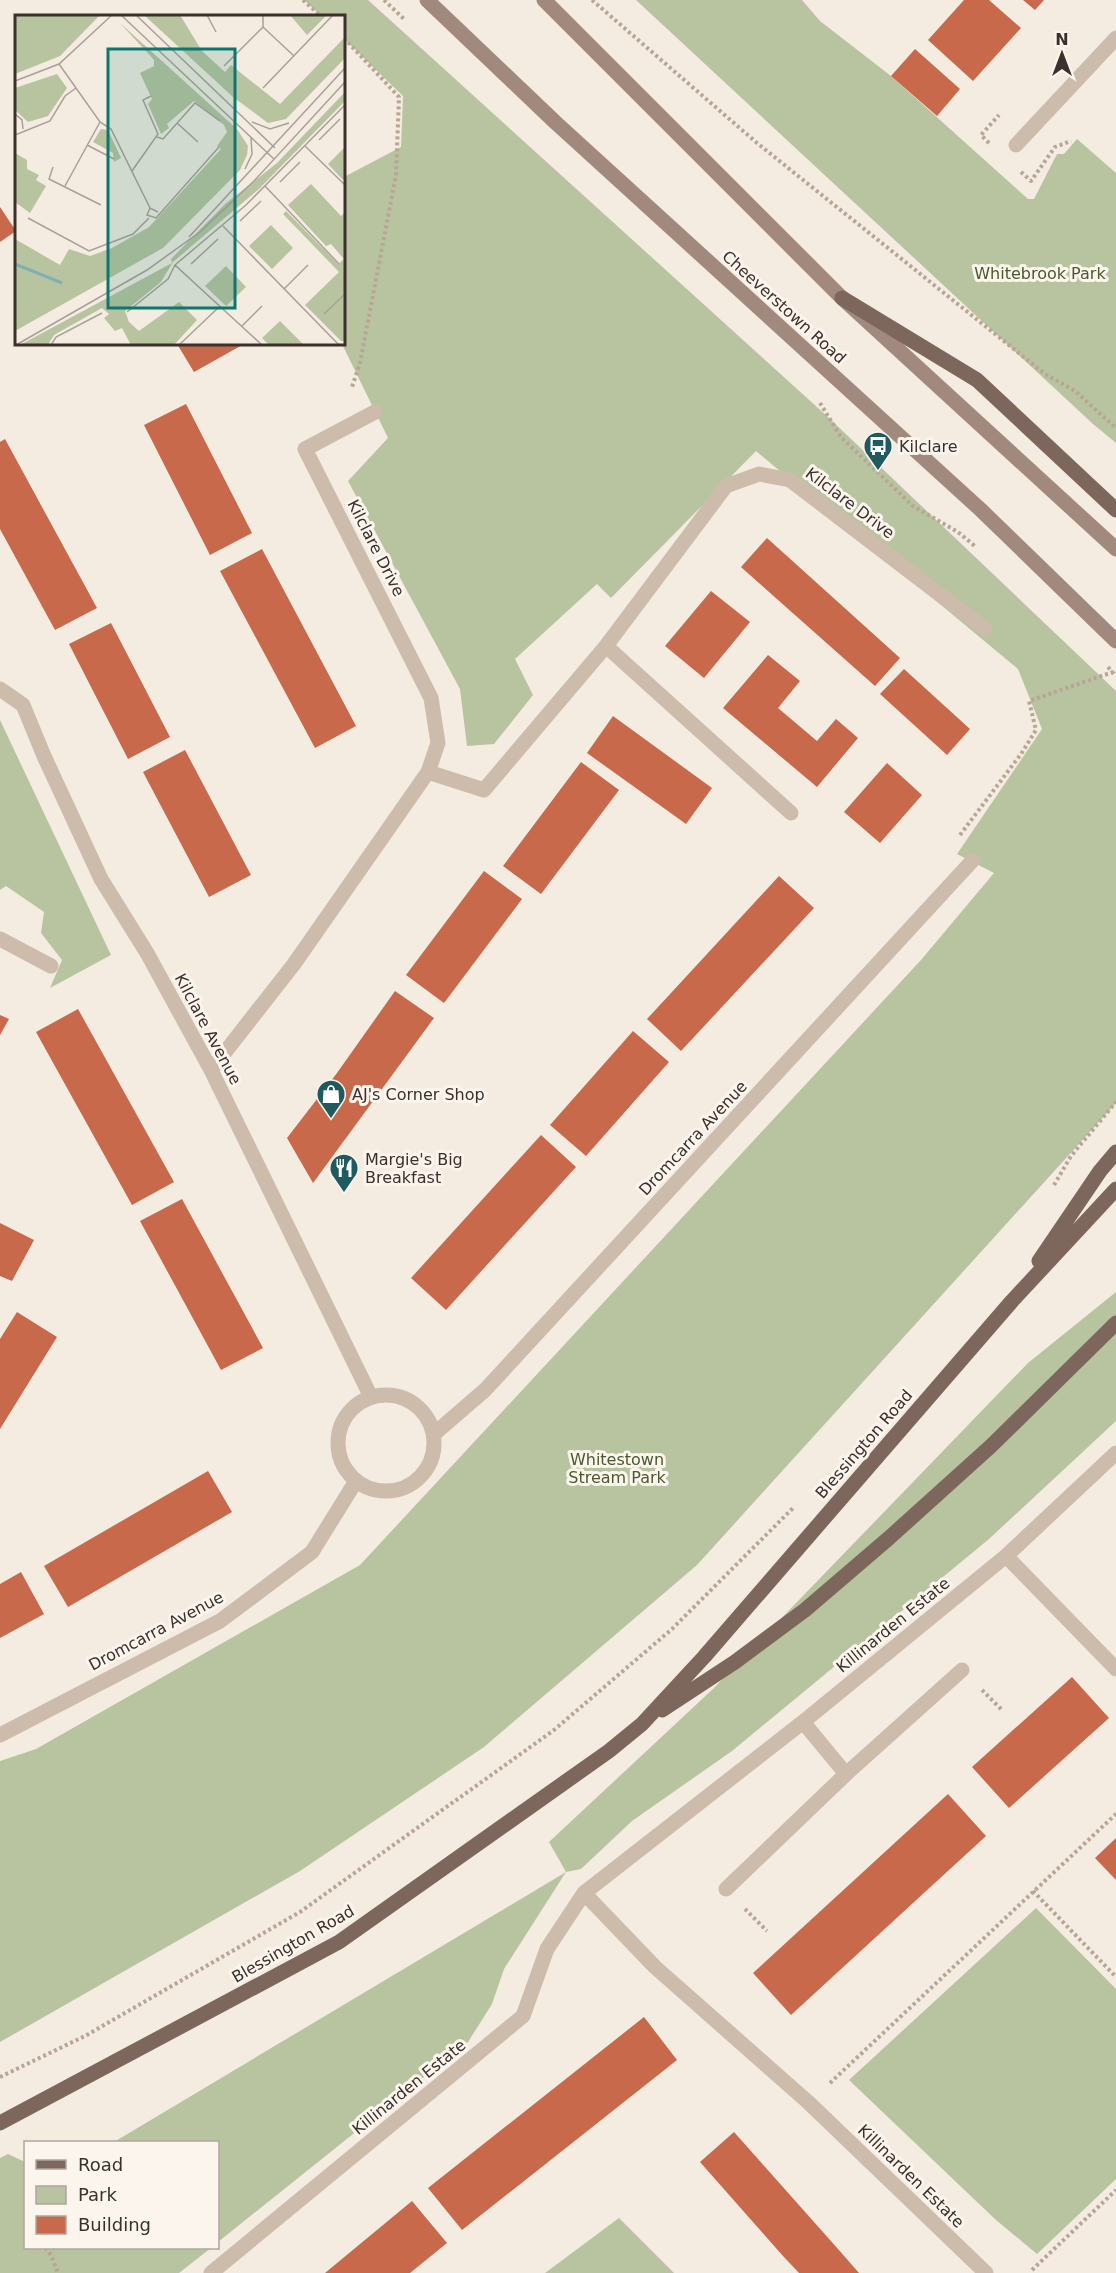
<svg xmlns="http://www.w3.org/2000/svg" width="1116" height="2273" viewBox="0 0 1116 2273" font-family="'DejaVu Sans',sans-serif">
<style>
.green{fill:#b8c4a0}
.building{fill:#c8694b}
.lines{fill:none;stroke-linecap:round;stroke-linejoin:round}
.path{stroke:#b9a596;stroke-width:4;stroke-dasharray:3 3;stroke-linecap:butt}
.street{stroke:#cdbbac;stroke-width:15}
.secondary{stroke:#a18a7d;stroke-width:15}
.primary{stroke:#7d675c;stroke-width:15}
.labels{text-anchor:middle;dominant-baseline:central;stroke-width:6;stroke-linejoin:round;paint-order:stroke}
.park-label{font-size:16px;fill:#4a5a2e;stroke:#fbf5ee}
.street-label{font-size:16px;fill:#3b302b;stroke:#fbf5ee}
.poi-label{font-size:16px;fill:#3b302b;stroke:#fbf5ee;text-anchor:start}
.inset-river{fill:none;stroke:#7fb0b2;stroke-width:3}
.inset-road{fill:none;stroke:#aaa098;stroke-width:1.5}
.view{fill:#0f766e;fill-opacity:0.15;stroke:#0f766e;stroke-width:3}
.inset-edge{fill:none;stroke:#3b302b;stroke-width:3}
</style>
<rect width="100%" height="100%" fill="#f4ebe1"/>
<!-- green -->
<path class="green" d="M304,0h64l461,418 287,273v412l-419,462 -213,182 -184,124 -300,171v-281l36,-12 324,-184 561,-605 73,-87 -37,-19 85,-125 -24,-60 -262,-218 -145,147 -14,-14 -82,75 18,36 -39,49 -27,2 -7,-57 -112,-208 40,-43 -46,-94h2v-167l57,-30 2,-51 -59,-57v-23h-23z
M636,0h166l18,21 71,55 137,123h6l23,-45h7l13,-15 39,34v270l-23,-19z
M0,720l111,235 -61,33 12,-28 -21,-27 3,-21 -38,-26 -6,4z
M1116,1292v129l-127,118 -257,212 -100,70 -51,48 -15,3 -62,97 -12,35 -24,38 -250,200v-100h-104l452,-270 -17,-30 165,-154 314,-325z
M1036,1908l80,81v190l-79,75 -41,-34 -147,-140z
M8,2154l17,8 1,86h185l-32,25h-179v-115z
M619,2218l55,55h-129z"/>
<!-- building -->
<path class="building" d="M964,0h25l32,28 -48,53 -45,-41z
M1023,0h21l-9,10z
M915,49l45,40 -23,27 -46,-40z
M0,207l16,24 -16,11z
M177,344h67l-50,28z
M186,404l66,129 -42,22 -66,-130z
M5,439l92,169 -42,22 -55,-101v-87z
M767,538l133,120 -25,28 -134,-119z
M262,549l94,177 -41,22 -95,-177z
M711,591l39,31 -46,56 -39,-32z
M111,623l59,114 -42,22 -59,-115z
M768,655l32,26 -22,27 39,33 19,-22 22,19 -41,49 -94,-79z
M904,669l66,60 -23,26 -67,-61z
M613,716l99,72 -26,36 -99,-71z
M185,750l66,125 -42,22 -66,-125z
M581,762l38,28 -78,104 -38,-28z
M887,763l35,32 -42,48 -36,-31z
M484,871l38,28 -78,104 -38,-28z
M779,876l35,32 -133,143 -34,-32z
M395,991l39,27 -121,165 -26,-45 50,-65z
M78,1009l96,173 -42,23 -96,-173z
M0,1015l9,4 -9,16z
M633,1031l36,31 -83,94 -36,-31z
M541,1135l35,32 -130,143 -35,-32z
M182,1199l81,149 -42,22 -81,-149z
M0,1223l34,17 -22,41 -12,-5z
M17,1312l40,25 -57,92v-90z
M208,1471l24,41 -164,95 -24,-41z
M21,1572l23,42 -44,24v-54z
M1072,1677l37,41 -100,90 -37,-41z
M948,1794l38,42 -195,179 -38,-42z
M1116,1838v42l-21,-22z
M644,2017l33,43 -215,170 -34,-42z
M734,2132l104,117 21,24h-60l-16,-17 -83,-94z
M412,2201l35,42 -37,30h-85z"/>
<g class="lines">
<!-- path -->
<path class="path" d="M303,0l18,16
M384,0l21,20
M592,0l165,143 288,231 30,17 41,37
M344,38l55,59 -3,78 -36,188 -8,24
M989,143l-8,-8 18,-20
M1021,172l10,9 24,-34 16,-6
M820,403l21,34 72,69 45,26 18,15
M1108,667l8,9
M960,835l61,-81 15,-24 -7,-29 84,-29
M1054,1185l17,-29 45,-54
M982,1690l20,20
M1033,1891l83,86
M745,1909l22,22
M0,2077l85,-41 215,-124 254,-182 118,-101 122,-122
M830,2083l286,-269
M45,2248l6,7 7,18
M1032,2270l84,-80"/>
<!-- street -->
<path class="street" d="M1016,145l100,-107
M606,646l185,167
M0,689l23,16 21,51 57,123 46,74 64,117 160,327
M428,772l56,18 122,-144 120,-160 33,-12 31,6 195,149
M0,939l51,27
M211,1070l83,-106 134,-192 10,-29 -7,-45 -126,-249 70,-37
M338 1443a48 48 0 1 1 96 0a48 48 0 1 1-96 0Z
M434,1434l51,-44 488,-530
M1006,1556l110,113
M803,1722l43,52
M0,1735l220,-114 92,-69 44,-71
M726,1889l120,-115 116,-104
M211,2273l312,-257 24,-67 37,-56
M986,2273l-178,-171 -153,-135 -71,-74 219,-171 203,-166 110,-103"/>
<!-- secondary -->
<path class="secondary" d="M427,0l128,122 426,388 135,131
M544,0l298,298 274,251"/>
<!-- primary -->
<path class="primary" d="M842,298l135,82 139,130
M1039,1261l61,-90 16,-19
M662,1710l73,-48 70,-52 84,-72 102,-92 125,-123
M0,2123l339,-181 270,-191 33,-27 62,-67 308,-356 104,-112"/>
</g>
<!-- icons -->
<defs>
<g id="bus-pin" transform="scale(1.5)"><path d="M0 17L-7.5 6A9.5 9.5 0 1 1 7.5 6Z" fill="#1f5a5e" stroke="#fbf5ee"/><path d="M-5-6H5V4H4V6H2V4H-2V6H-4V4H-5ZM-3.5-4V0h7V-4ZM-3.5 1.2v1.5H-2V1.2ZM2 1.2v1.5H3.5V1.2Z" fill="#fff"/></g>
<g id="shop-pin" transform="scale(1.5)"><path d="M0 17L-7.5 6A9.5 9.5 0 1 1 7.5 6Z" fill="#1f5a5e" stroke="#fbf5ee"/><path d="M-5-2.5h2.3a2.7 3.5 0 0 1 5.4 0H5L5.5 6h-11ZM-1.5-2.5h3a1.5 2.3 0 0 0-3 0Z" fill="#fff"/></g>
<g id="restaurant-pin" transform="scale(1.5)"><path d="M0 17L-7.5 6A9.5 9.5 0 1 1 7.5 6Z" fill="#1f5a5e" stroke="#fbf5ee"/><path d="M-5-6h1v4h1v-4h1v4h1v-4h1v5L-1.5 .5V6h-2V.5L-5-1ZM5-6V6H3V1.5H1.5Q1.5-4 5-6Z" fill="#fff"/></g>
</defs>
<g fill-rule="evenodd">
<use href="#bus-pin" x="878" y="446"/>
<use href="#shop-pin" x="331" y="1094"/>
<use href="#restaurant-pin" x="344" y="1168"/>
</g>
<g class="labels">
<!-- park labels -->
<g class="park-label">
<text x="1040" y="273">Whitebrook Park</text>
<text x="617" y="1459">Whitestown<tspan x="617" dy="18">Stream Park</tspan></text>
</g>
<!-- street labels -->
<g class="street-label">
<text transform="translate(784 307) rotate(42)">Cheeverstown Road</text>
<text transform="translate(850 503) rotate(37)">Kilclare Drive</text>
<text transform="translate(376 548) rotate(63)">Kilclare Drive</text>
<text transform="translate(208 1029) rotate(62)">Kilclare Avenue</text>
<text transform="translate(693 1138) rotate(-47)">Dromcarra Avenue</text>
<text transform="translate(864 1444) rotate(-49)">Blessington Road</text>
<text transform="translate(893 1625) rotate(-39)">Killinarden Estate</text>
<text transform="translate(156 1631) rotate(-28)">Dromcarra Avenue</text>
<text transform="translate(293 1944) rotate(-30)">Blessington Road</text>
<text transform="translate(409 2087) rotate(-39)">Killinarden Estate</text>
<text transform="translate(911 2176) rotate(44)">Killinarden Estate</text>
</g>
<!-- poi labels -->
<g class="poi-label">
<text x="899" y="446">Kilclare</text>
<text x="352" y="1094">AJ's Corner Shop</text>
<text x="365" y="1159">Margie's Big<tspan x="365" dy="18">Breakfast</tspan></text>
</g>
</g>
<!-- overview -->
<g transform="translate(15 15)">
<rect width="330" height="330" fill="#f4ebe1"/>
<path d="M0,0h85l-40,41 -45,18zM129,0h36l22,36 23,21 6,-7 49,39 65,-67v21l-59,61 -18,4 -35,-26zM275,0h37l-20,20zM105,8l117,106 11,17 -1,9 -7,15 -77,78 -148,83v-92l45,26 9,-16 21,7 22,-8 37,-21 72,-78 -4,-3 10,-14 -3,-7 -30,-24 -27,23 2,4 -8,6 -13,-30 4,-5 -12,-26 14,-7v-6zM42,59l10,14 -19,28 -20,6 -13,-12v-22zM330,77v9l-86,88 -86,73 -12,20 -36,29 4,11 10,9 40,-29 18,18 -23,25h-43l-9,-17 -7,3 -11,-13 5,-4 -7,-6 -48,27 -6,10h-28l152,-82 -1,-4 54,-55 52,-41zM86,114l7,1 13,28 -7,4 -1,-9 -20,-11zM330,132v31l-2,2 -15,-16zM0,138l12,7v9l12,6 -3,5 10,6 -16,27 -15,-11zM296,169l30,32 4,-4v129h-4l-36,-36 34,-33 -56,-58 3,-3 52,53 6,-5 -13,-15 -5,2 -38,-41zM256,210l22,23 -21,21 -23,-23zM211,251l20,21 -20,19 -21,-20zM265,306l24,24h-35l-7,-7z" fill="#b8c4a0"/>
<path class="inset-river" d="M0,249l47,19"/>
<path class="inset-road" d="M106,0l153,144M121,0l139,133M192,0l9,17M248,0v12l31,29M44,49l41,58 11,7 39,79M209,51l39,-39M0,66l44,-17 53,-49M248,73l70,-73M0,99l7,6 1,9M237,107l18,7 19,-6M162,108l21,19M0,120l35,-14 15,-25 11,-8M142,122l6,2 32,-36 25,18M304,125l21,-21M72,130l27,14M290,131l40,39M38,152l-4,12 52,26M230,154l7,-15 -1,-16M117,156l26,-37 -15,-34 8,-4M265,167l20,-20M50,171l35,-64M250,171l74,78M143,197l-8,-4 -3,7 9,3 63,-71M13,203l61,33 44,-17 16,-16M225,206l21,-20M208,211l116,119M174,222l156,-169M176,249l27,-25M269,274l24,-24M112,297l41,-33 7,-14M309,299l21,-20M227,311l20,-20M1,330l131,-75 53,-38 54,-51 91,-99M36,330l5,-8 46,-24M164,330l40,-38M247,330l-87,-80 71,-60 99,-100"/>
<path class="view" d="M93,34h127v259h-127z"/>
<rect width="330" height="330" class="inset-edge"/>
</g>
<!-- legend -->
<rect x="24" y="2141" width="195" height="108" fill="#fbf5ee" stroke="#aea6a0" stroke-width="1.5"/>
<rect x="36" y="2160" width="30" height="9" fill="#7d675c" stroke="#aea6a0" stroke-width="1.5"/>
<text x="78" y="2171" font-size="18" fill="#3b302b">Road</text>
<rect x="36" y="2186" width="30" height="18" fill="#b8c4a0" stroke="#aea6a0" stroke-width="1.5"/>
<text x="78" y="2201" font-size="18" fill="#3b302b">Park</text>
<rect x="36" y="2216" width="30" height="18" fill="#c8694b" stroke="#aea6a0" stroke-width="1.5"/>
<text x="78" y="2231" font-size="18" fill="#3b302b">Building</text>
<!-- north arrow -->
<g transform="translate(1062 54)" stroke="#fbf5ee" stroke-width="4.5" paint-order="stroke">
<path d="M0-4.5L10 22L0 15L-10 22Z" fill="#3b302b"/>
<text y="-9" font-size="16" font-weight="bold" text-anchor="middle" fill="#3b302b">N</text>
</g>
</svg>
